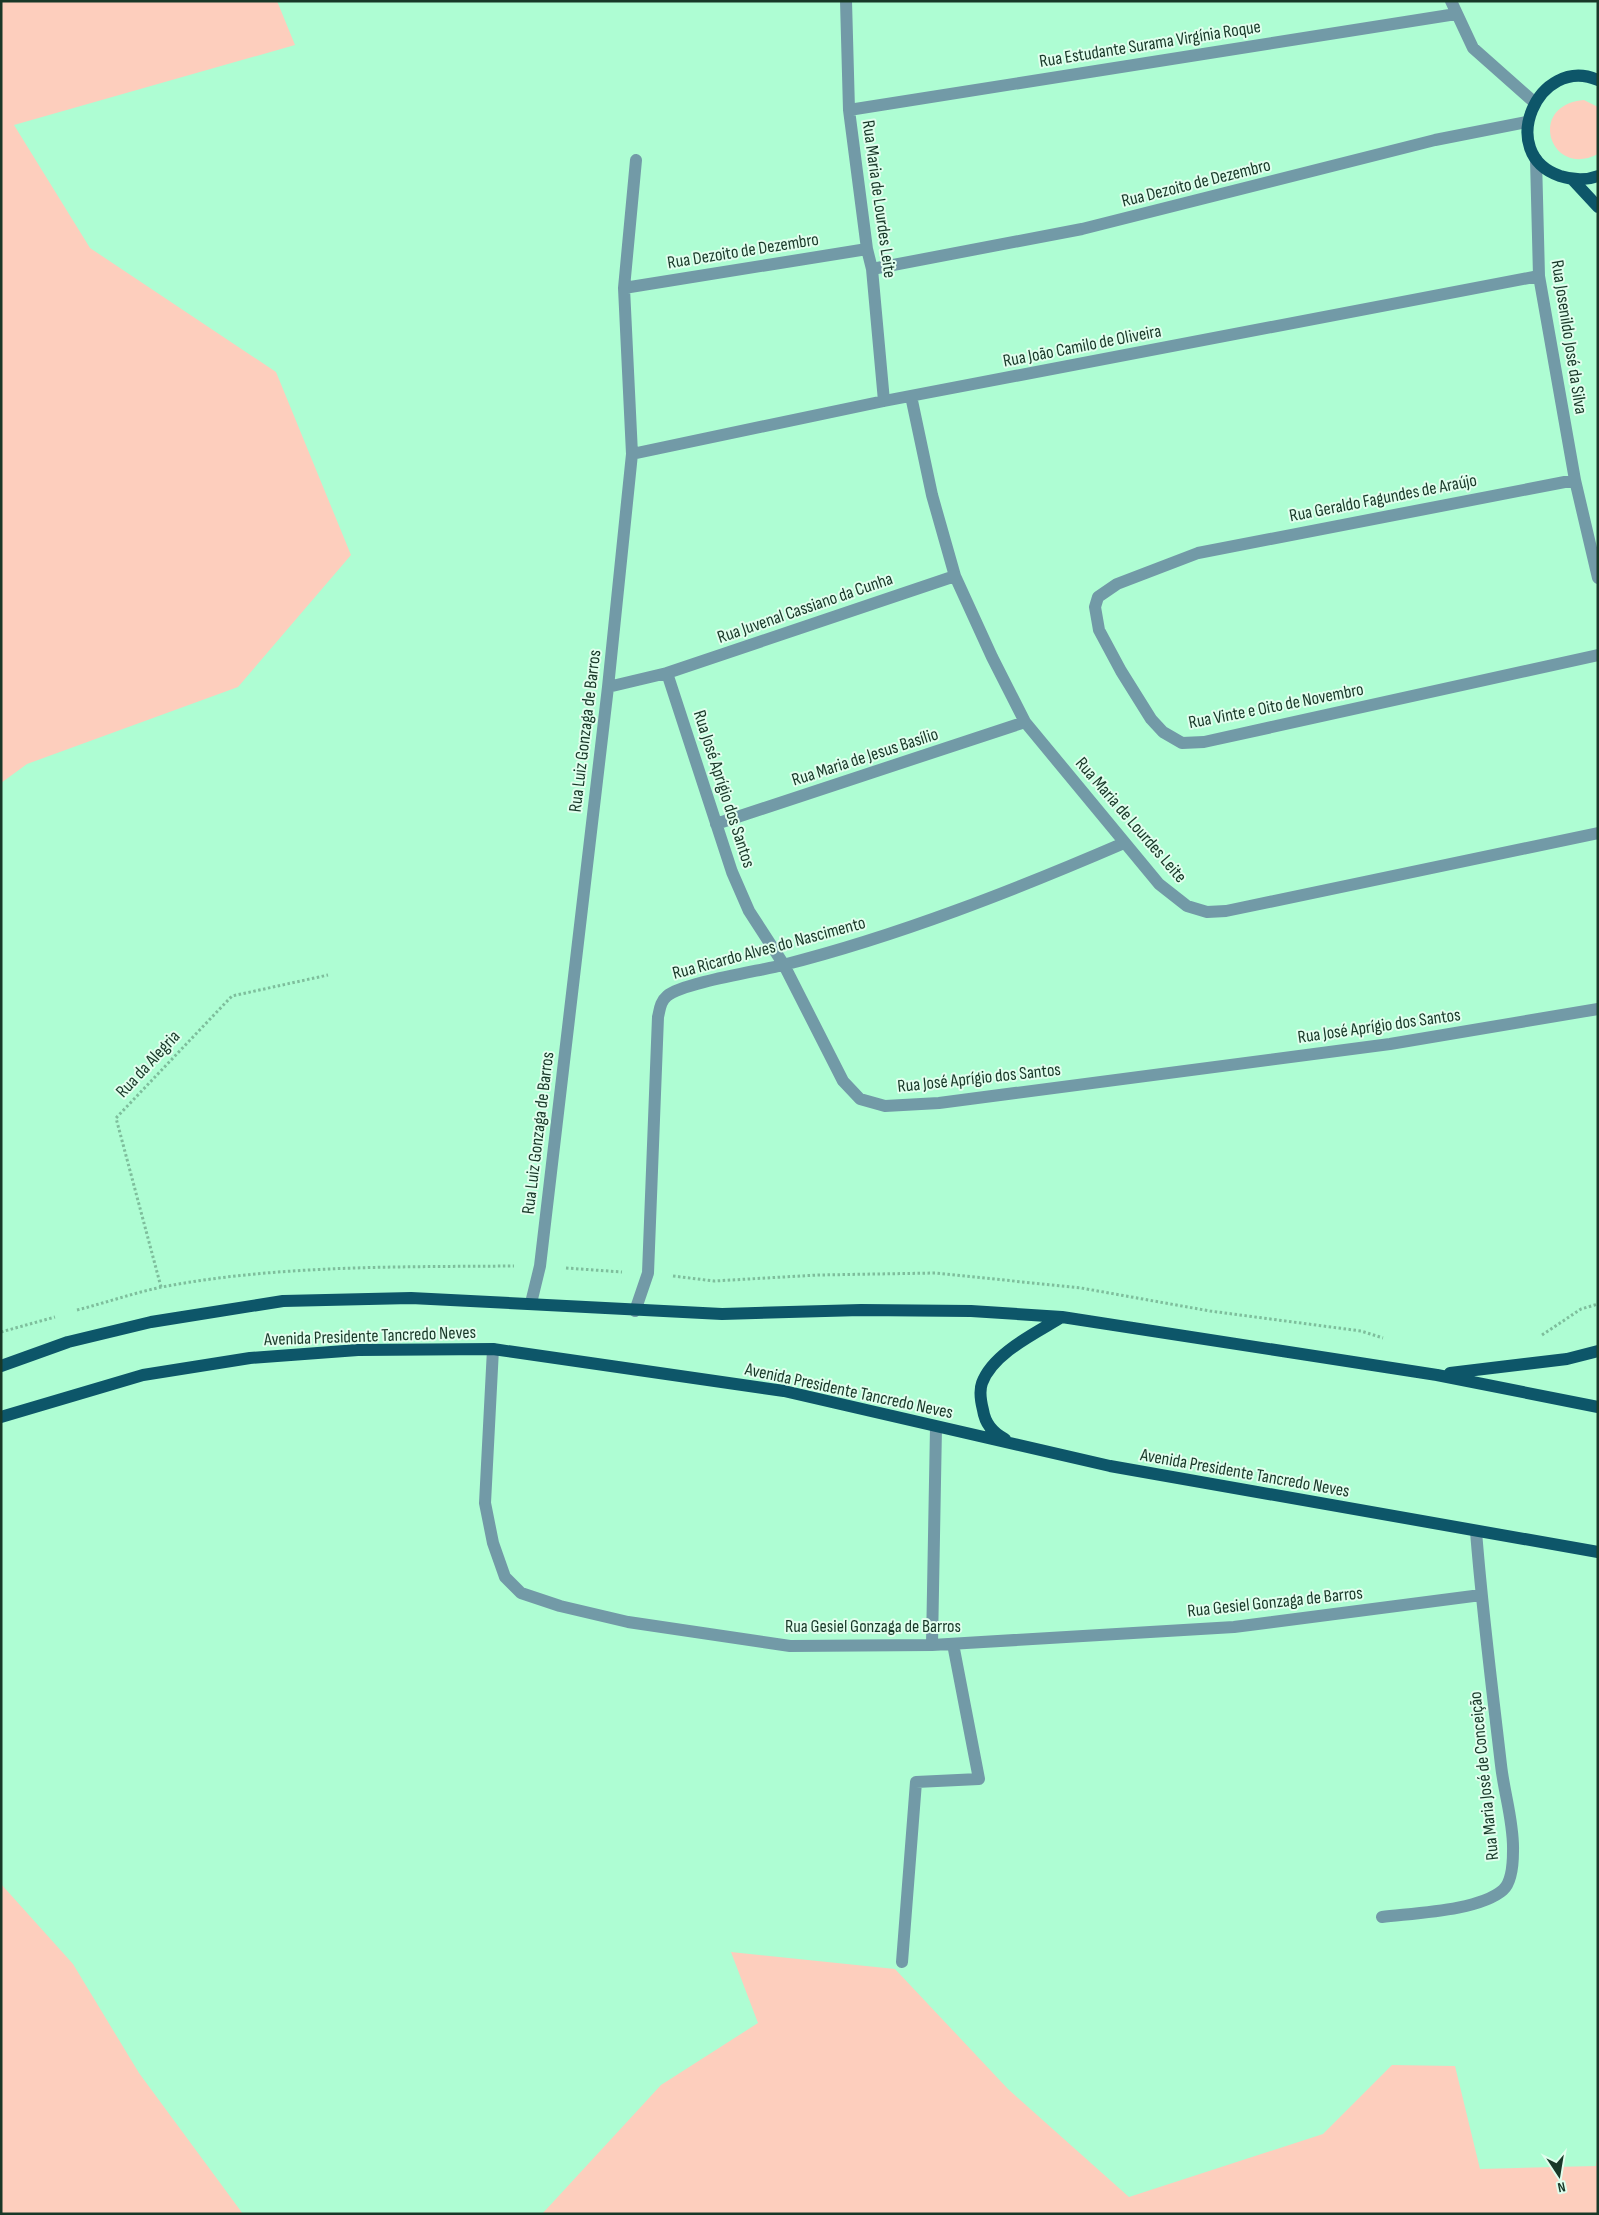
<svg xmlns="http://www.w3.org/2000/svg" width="1599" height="2215" viewBox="0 0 1599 2215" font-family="'Sofia Sans Condensed',sans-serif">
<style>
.green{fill:#fdcebd}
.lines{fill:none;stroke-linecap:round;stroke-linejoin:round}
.path{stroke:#7ebe9c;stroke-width:3;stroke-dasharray:2.5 2.5;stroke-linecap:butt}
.minor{stroke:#729aa7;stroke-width:12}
.major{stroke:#0d5669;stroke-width:12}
.labels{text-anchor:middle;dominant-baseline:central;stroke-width:4;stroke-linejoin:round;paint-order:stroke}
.street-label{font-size:18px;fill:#183828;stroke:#e0feed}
</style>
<rect width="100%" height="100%" fill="#aefdd3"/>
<!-- green -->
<path class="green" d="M1,1h276l18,44 -281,80 76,123 186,124 75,183 -113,132 -211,77 -26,19z
M1584,100l14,7v47c-48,25 -72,-49 -14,-54z
M1,1884l72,80 66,109 104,141h-242z
M731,1952l164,17 113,120 121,108 194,-63 69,-69 63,1 25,103 116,-3 2,-13v61h-1056l119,-129 97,-62z"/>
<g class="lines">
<!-- path -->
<path class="path" d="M566,1268l56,4
M673,1276l41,5 104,-6 118,-2 145,15 129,23 151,20 22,7
M161,1287l-45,-169 116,-122 96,-21
M77,1310c28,-7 56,-17 85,-23 115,-22 235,-20 352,-21
M1,1332l54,-15
M1542,1335l39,-26 17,-5"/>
<!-- minor -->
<path class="minor" d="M846,1l3,109 18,139 5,20 12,132
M1451,1l22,47 61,54
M849,110l607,-96
M1536,159l3,117 36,204 23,98
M872,269l210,-40 353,-89 92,-18
M624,288l243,-39
M911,396l21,99 23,81 37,81 33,65 134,162 28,22 20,6 19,-1 372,-78
M632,454l252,-53 655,-125
M1575,480l-377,73 -81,31 -19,13 -3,10 4,23 22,41 30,48 12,13 19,11 22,-1 394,-87
M667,673l288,-97
M608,687l59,-14 65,199 17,39 35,54 59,116 17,18 25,7 54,-3 451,-59 208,-35
M716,824l309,-102
M531,1303l9,-37 68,-579 24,-233 -8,-166 12,-128
M635,1311l13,-38 10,-256c2,-8 2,-15 9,-21 15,-13 92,-25 116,-31 115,-29 232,-75 341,-122
M493,1349l-8,154 8,40 12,34 16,16 39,13 68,16 162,24 142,-1 302,-18 247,-32
M932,1645l4,-218
M1382,1917c31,-4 97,-6 121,-27 9,-8 10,-27 10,-39 1,-28 -9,-58 -12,-86 -9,-78 -19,-156 -25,-234
M902,1962l14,-180 63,-3 -26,-135"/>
<!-- major -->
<path class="major" d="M1598,80c-60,-26 -103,74 -38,96 13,4 25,5 38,0
M1572,179l26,28
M1,1366l67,-24 83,-20 132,-21 128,-3 311,16 139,-4 110,1 91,6 375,58 161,32
M1450,1373l117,-14 31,-8
M1,1417l142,-42 107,-17 108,-8 135,-1 291,42 326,75 488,86
M1005,1439c-12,-6 -20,-16 -22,-29 -2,-8 -4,-19 -1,-27 11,-30 54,-50 80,-66"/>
</g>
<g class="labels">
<!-- street labels -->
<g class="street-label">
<text transform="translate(1150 44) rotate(-9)">Rua Estudante Surama Virgínia Roque</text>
<text transform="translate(1196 183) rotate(-14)">Rua Dezoito de Dezembro</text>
<text transform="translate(879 199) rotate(82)">Rua Maria de Lourdes Leite</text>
<text transform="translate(743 251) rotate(-9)">Rua Dezoito de Dezembro</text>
<text transform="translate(1569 337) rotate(81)">Rua Josenildo José da Silva</text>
<text transform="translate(1082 346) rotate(-11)">Rua João Camilo de Oliveira</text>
<text transform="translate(1383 498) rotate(-11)">Rua Geraldo Fagundes de Araújo</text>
<text transform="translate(805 608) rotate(-19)">Rua Juvenal Cassiano da Cunha</text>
<text transform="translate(1276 706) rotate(-11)">Rua Vinte e Oito de Novembro</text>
<text transform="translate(585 731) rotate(-83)">Rua Luiz Gonzaga de Barros</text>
<text transform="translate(865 757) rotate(-18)">Rua Maria de Jesus Basílio</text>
<text transform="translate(724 789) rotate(72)">Rua José Aprígio dos Santos</text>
<text transform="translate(1131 820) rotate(49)">Rua Maria de Lourdes Leite</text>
<text transform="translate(769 948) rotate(-15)">Rua Ricardo Alves do Nascimento</text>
<text transform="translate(1379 1026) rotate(-8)">Rua José Aprígio dos Santos</text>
<text transform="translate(148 1064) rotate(-47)">Rua da Alegria</text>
<text transform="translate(979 1078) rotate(-6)">Rua José Aprígio dos Santos</text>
<text transform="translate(538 1133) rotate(-83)">Rua Luiz Gonzaga de Barros</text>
<text transform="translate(370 1336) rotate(-2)">Avenida Presidente Tancredo Neves</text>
<text transform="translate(849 1391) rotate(12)">Avenida Presidente Tancredo Neves</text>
<text transform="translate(1245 1473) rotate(10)">Avenida Presidente Tancredo Neves</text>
<text transform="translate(1275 1602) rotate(-6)">Rua Gesiel Gonzaga de Barros</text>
<text x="873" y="1626">Rua Gesiel Gonzaga de Barros</text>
<text transform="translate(1484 1776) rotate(-96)">Rua Maria José de Conceição</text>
</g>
</g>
<!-- border -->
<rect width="1599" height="2215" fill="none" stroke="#183828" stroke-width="5"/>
<!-- north arrow -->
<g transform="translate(1559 2175) rotate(168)" stroke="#e0feed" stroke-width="4" paint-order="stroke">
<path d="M0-4L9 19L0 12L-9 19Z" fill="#183828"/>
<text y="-8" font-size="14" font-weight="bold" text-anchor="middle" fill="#183828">N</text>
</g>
</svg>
